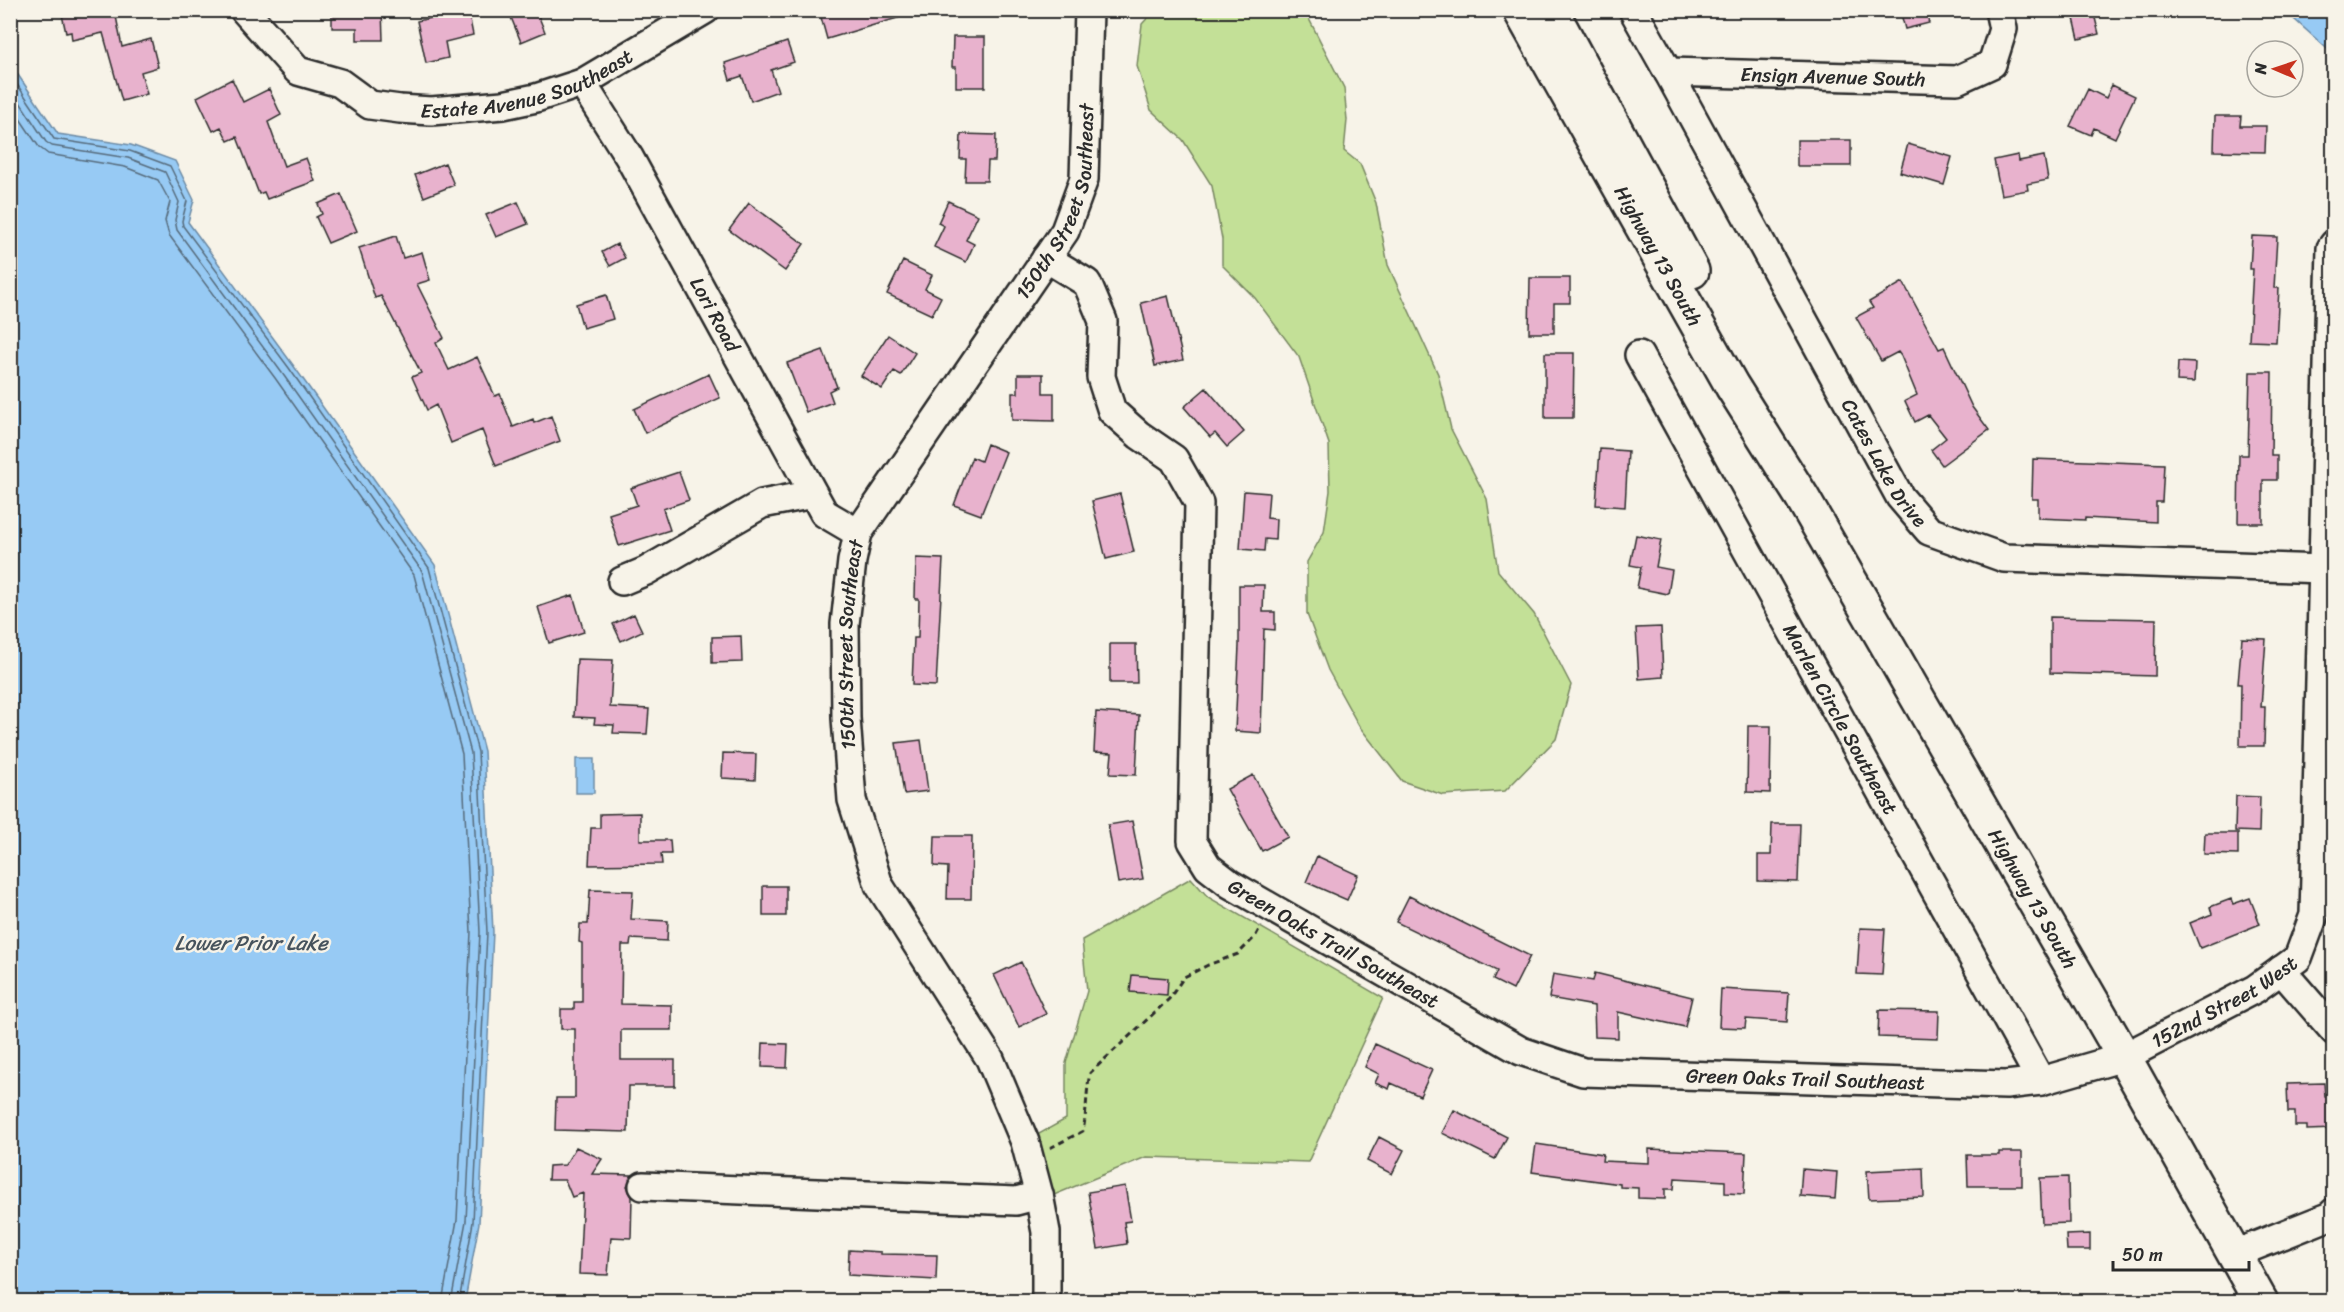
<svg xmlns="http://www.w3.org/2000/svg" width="2344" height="1312" viewBox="0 0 2344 1312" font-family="Sriracha,sans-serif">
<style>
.green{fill:#c3e097;stroke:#778661;stroke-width:1.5}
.water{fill:#97caf4;stroke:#6c8aa4;stroke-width:1.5}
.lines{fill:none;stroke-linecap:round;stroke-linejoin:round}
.shore{stroke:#566b7b;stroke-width:1.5}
.building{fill:#e8b2cd;stroke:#2b2b2b;stroke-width:1.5}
.minor-casing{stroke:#2b2b2b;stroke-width:32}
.major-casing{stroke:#2b2b2b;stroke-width:38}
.path{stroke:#2b2b2b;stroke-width:3;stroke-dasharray:6 4.5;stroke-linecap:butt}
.minor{stroke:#f7f3e8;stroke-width:27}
.major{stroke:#f7f3e8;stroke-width:33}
.labels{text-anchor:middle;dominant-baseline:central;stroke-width:5;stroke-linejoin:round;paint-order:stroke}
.street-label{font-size:20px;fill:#2b2b2b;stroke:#f7f3e8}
.water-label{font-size:21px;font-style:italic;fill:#46535d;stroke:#f7f3e8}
</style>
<rect width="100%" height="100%" fill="#f7f3e8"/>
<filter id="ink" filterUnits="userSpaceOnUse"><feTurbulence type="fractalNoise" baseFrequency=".0167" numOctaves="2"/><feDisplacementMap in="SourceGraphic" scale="12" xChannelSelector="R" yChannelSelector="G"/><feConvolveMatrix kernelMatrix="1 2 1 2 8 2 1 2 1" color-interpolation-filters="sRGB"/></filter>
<g filter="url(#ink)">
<!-- green -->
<path class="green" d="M1154,11h151l39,77 3,32 -3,31 16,13 16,39 12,62 50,109 13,55 36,70 11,72 36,43 37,71 -15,54 -51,52 -62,4 -41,-14 -43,-55 -31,-56 -21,-56v-52l17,-30 6,-41 -1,-47 -30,-87 -44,-59 -33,-33v-26l-10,-53 -29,-46 -32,-30 -14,-44 5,-42z
M1191,878l17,19 175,101 -75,164 -162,-5 -92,38 -17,-60 29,-16v-56l21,-72 -5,-51z"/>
<!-- water -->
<path class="water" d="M2285,11h48v43z
M10,63l48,71 73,11 44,16 19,39 -6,22 105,143 142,200 49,186 9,181 -14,291 -14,78h-454z
M576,759h18v34h-18z"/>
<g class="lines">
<!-- shore -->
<path class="shore" d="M10,74l44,65 76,12 40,15 17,35 -5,20 1,5 106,142 140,200 49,184 9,180 -14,290 -14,80
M10,87l36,55 6,4 76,12 37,14 14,30 -4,18 2,10 105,143 140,198 49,182 9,179 -14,289 -15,81
M10,104l29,43 9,7 77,13 33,13 12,22 -5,19 4,14 106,143 139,197 48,179 9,178 -14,288 -15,82"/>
</g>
<!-- building -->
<path class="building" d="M61,10h38l1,4 15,-3 7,36 29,-8 7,28 -17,5 6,22 -25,7 -19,-68 -31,7 -1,-8 -5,1z
M332,10h50l1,30h-26v-12h-25z
M468,10l5,25 -28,7 3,16 -22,5 -9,-42z
M508,10h28l9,22 -24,10z
M819,10h91l1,4 -84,25z
M1900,10h26l3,13 -24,6z
M2072,10h21l6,24 -20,5z
M953,37h32v50h-29v-20h-4z
M787,42l7,20 -23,8 7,21 -27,10 -9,-25 -12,4 -5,-17z
M232,79l11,23 26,-13 12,26 -13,7 16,44 22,-8 9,23 -48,18 -3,-7 -5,2 -22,-57 -9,4 -7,-14 -8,4 -16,-34z
M2112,85l23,11 -20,42 -21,-10 -3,7 -21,-9 18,-37 18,9z
M2215,116h26l-1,10h26l-1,26 -51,-1z
M961,134l35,1 -1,26h-7l-1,20h-22l1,-22h-6z
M1797,140h54v26h-54z
M1908,144l44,13 -8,28 -44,-13z
M2018,155l1,6 25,-5 4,24 -21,4 1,6 -27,5 -7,-35z
M445,163l9,22 -30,12 -9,-22z
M341,194l16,37 -29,12 -12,-26 6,-3 -4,-10z
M948,201l30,14 -12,25 8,4 -8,18 -32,-15 10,-21 -6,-3z
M518,202l10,22 -32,13 -10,-22z
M749,203l55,41 -19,27 -56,-41z
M396,236l7,22 19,-6 8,28 -13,4 27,54 -8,5 13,27 28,-13 18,39 5,-2 13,33 20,-8 1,4 17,-7 9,25 -64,25 -14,-36 -31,13 -15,-38 -9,5 -15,-33 9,-4 -40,-77 -6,2 -16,-50z
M2252,236l25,1 -3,51h5l-3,54 -27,-1 4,-72h-3z
M617,244l8,14 -15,8 -8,-14z
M903,261l29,14 -7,14 16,8 -9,18 -45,-21z
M1530,278h40v25h-16v30h-25z
M1903,282l36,67 5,-2 28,60 17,23 -47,35 -11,-15 15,-12 -18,-23 -13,7 -10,-21 12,-6 -16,-39 -3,-4 -17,9 -25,-44 17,-9 -4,-6z
M606,295l7,24 -30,9 -7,-24z
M1168,296l15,64 -28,6 -14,-63z
M888,335l27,18 -14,22 -7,-4 -12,18 -21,-13z
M823,350l14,37 -8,4 4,11 -27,10 -19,-49z
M1545,353h29l-1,65h-28z
M2178,362l17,1 -1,19 -17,-1z
M2250,372h22l-1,83h6v25h-14v43h-25l1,-68h9z
M709,374l11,24 -75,35 -11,-24z
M1018,374h25v19h11v28l-42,-1v-27h6z
M1206,388l38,44 -17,15 -12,-14 -5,4 -26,-30z
M987,444l19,8 -25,63 -27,-10 18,-48 9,4z
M1600,449l28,2 -3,56 -29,-2z
M2033,459l131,5 -2,38h-6v20l-71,-4v2l-47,-2v-19h-6z
M679,472l10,28 -26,9 7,21 -51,16 -10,-32 28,-9 -6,-17z
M1244,491l25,2 -2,25 9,1 -1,21 -10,-1 -1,12 -24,-2z
M1120,494l14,58 -28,7 -14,-58z
M1636,535l25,5 -5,27 16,3 -4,24 -31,-6 4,-21 -11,-2z
M916,558l27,1 -7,127 -24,-1 2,-47h4l1,-39h-4z
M1239,585h25l-1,27h12v18l-11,-1 -3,104 -26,-2 4,-85z
M573,595l11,37 -35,11 -11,-36z
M634,614l8,17 -21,10 -8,-17z
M2050,617l106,2 -1,57 -105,-3z
M1661,627l2,50 -24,2 -3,-51z
M741,636l1,26 -30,1v-26z
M2242,638l24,1 -5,68h4l-1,39h-24l1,-62h-3z
M1110,644h26l1,39h-27z
M577,659l36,1 -3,47 39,2 -2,25 -34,-1 1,-8 -20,-1 1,-6 -21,-1z
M1096,712l43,3 -3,60 -26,-1 2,-21 -18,-1z
M1748,726h23l-1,67 -23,-1z
M921,740l7,51 -24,3 -8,-51z
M723,753l33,1 -1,26 -33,-2z
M1253,775l35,62 -26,14 -35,-62z
M2236,796l24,1 -1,35 -24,-1z
M640,813v27h30l1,14h-10l1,10 -73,1 2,-37h9v-14z
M1132,821l11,58 -25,4 -10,-58z
M1772,824h28l-2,58 -40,-1v-26h13z
M2205,833h33v22l-34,-1z
M935,836h37l-1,63h-24l1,-32 -14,-1z
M1317,856l41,19 -11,25 -41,-18z
M763,886h23v30h-23z
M590,890l43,1 -2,28 37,2 -1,20 -36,-2 -1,6h-8l-1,59 51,1v25h-51v30h54v26h-46l-1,46 -73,-2 1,-32h19v-69h-14v-20h13v-7h8v-59l-3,-1 1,-18h8z
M1409,896l121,60 -17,34 -20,-10 4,-9 -101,-49z
M2250,898l10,26 -60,24 -10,-25 22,-9 -2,-7 21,-8 2,5z
M1860,928l25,1 -3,46 -25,-1z
M1021,962l25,52 -27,13 -25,-52z
M1595,973l97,24 -7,30 -67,-15v26l-23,-1 -1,-31 -45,-8 4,-24 40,7z
M1132,975l36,3 -1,17 -37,-3z
M1721,989l68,4 -2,29 -41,-3 -1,9 -26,-1z
M1879,1010l60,1 -1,28 -60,-2z
M763,1043l25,1 -1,24 -25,-1z
M1375,1044l57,26 -12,26 -29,-13 -2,6 -14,-6 4,-9 -14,-7z
M2324,1083l1,14 9,-1v33l-27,1v-4h-12v-14h-7l-1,-28z
M1454,1110l53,27 -12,22 -53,-26z
M1379,1137l25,13 -12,24 -25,-13z
M1536,1144l67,10 -1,7 47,2v-14l97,4 -2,41 -19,-1v-12l-50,-3 -1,11h-9v10l-27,-1v-10l-18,-1v-3l-88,-12z
M576,1147l26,12 -10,15 40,1 -5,11 5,11 -1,41 -20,-1 -3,38 -29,-1 4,-81 -11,4 -7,-17h-17l1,-14 16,-1z
M1999,1152h23v34h-54l-1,-31h32z
M1923,1168l1,29 -55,2 -2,-28z
M1802,1169l35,3 -2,27 -35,-3z
M2068,1177l1,46 -27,1 -2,-46z
M1125,1186l6,35 -7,1 3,22 -29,5 -10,-57z
M2090,1234v16h-23l-1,-15z
M849,1250l32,2v2l56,1 -1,25 -88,-5z"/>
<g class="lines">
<!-- minor casing -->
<g class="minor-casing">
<g id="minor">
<path id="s1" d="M244,10l54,61 42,12 30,22 30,4 31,2 72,-6 33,-7 46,-15 123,-73"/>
<path id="s2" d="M1633,10l35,62 232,425 29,34 75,27 320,11"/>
<path id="s3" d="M1668,72l289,8 35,-16 11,-35 -4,-19"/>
<path id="s4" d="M582,83l47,74 195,356 34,20"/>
<path id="s5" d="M1046,258l41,25 16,38 -2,56 11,34 27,24 35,24 25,44 -7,338 16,26 22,17 291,167 62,21 423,13 35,-4 83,-24 131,-68 43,-31 16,-43 17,-667 3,-4"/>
<path id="s6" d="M1639,355l402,726"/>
<path d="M622,581l24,-10 116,-67 51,-10"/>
<path d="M2281,970l53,61"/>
<path d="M643,1186l373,15 23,-6"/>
<path d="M2235,1254l95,-38 4,-4"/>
<path id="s7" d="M1046,1302v-70l-7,-37 -14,-53 -35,-83 -111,-174 -27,-85 -6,-82 -1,-94 7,-63 6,-28 207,-302 19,-52 5,-169"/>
</g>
</g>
<!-- major casing -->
<g class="major-casing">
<g id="major">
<path id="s8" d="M1520,10l212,376 70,111 322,560 137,245"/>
<path d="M1551,10l141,261"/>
</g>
</g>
<!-- path -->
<path class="path" d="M1050,1148l33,-17c4,-20 3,-39 7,-58l79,-74 15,-22 24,-12 30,-11 17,-17 6,-11"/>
<!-- minor -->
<use href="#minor" class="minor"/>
<!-- major -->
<use href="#major" class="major"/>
</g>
</g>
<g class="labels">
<!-- street labels -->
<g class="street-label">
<text stroke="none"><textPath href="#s3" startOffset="165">Ensign Avenue South</textPath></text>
<text stroke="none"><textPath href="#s1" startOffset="324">Estate Avenue Southeast</textPath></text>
<text stroke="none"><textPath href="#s7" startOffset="1208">150th Street Southeast</textPath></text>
<text stroke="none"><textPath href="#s8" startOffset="282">Highway 13 South</textPath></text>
<text stroke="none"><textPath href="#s4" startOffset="267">Lori Road</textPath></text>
<text stroke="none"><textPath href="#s2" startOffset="518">Cates Lake Drive</textPath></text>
<text stroke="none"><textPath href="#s7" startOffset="704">150th Street Southeast</textPath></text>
<text stroke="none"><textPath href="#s6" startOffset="416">Marlen Circle Southeast</textPath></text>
<text stroke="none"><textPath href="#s8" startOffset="1026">Highway 13 South</textPath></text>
<text stroke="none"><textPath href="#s5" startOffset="826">Green Oaks Trail Southeast</textPath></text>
<text stroke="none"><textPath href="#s5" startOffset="1767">152nd Street West</textPath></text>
<text stroke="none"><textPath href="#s5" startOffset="1330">Green Oaks Trail Southeast</textPath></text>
</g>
<!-- water labels -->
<g class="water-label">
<text x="251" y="943">Lower Prior Lake</text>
</g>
</g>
<!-- margin -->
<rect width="2344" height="1312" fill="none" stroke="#f7f3e8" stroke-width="36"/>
<rect x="18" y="18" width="2308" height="1276" fill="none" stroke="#2b2b2b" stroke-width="2" filter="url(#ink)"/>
<!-- north arrow -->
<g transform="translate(2275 69) rotate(272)"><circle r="28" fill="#f7f3e8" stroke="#a5a39c" stroke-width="1.5"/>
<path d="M0-4.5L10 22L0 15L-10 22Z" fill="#c8321e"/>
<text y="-9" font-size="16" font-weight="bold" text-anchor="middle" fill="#2b2b2b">N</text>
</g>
<!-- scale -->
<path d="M2113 1261v9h136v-9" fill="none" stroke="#2b2b2b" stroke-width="3"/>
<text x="2122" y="1261" font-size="18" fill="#2b2b2b" stroke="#f7f3e8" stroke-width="4.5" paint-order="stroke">50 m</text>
</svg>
